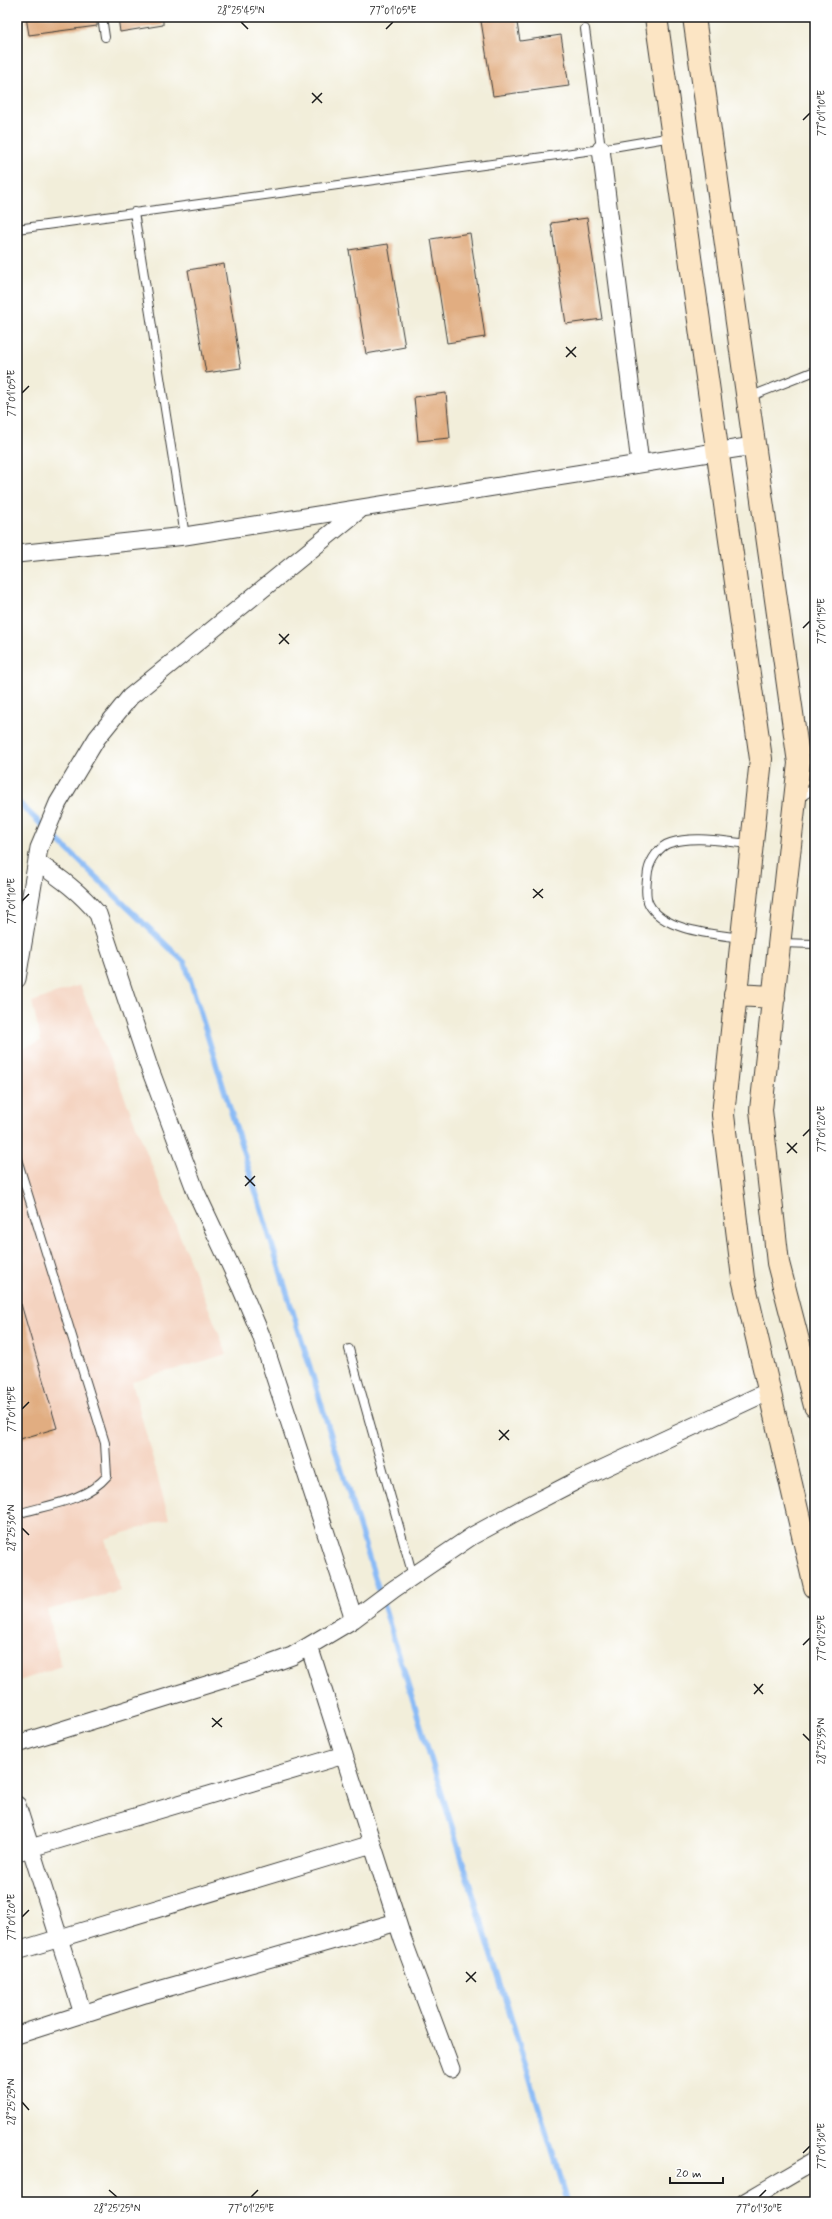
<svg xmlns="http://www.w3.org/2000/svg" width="832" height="2219" viewBox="0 0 832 2219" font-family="Mynerve,sans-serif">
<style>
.built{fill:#f4d3c0}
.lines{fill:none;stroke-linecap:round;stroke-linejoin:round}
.stream{stroke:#8abbf6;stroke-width:5.5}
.building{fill:#e1ad81}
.lane-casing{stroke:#3c3c38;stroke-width:10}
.street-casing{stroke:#3c3c38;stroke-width:19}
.secondary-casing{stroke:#3c3c38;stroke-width:24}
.lane{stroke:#fff;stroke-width:8}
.street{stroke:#fff;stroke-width:17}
.secondary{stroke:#fce5c4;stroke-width:22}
.ticks{fill:none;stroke:#1c1c1c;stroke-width:1.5}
.neatline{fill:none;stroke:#1c1c1c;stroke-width:1.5}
.ticks-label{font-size:10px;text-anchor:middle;fill:#1c1c1c}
</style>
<rect width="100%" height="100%" fill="#fff"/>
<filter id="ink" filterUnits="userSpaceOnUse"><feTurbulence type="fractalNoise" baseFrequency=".025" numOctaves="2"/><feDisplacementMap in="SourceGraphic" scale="8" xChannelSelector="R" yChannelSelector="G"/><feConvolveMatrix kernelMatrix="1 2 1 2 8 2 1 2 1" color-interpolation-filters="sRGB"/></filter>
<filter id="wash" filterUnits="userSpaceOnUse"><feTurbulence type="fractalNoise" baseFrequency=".012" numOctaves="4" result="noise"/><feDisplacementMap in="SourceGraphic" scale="16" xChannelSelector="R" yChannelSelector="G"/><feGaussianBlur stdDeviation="0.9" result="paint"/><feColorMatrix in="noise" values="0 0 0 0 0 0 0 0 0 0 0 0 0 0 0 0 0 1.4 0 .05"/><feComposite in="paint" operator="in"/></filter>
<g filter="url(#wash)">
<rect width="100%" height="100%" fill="#f2eeda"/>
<!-- built -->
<path class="built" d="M80,985l147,369 -95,28 37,137 -64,20 16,52 -74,19 14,56 -44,16v-632l24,-9 -9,-39z"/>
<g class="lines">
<!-- stream -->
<path class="stream" d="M17,801l168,162 383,1239"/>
</g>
<g id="blocks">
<!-- building -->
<path class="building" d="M26,17h71v9l-68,9z
M118,17h45v8l-43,7z
M506,17h10l4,24 41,-6 8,51 -76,10 -12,-75z
M587,218l15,101 -36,5 -15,-101z
M470,233l15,104 -38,6 -16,-104z
M388,244l17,103 -39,7 -17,-104z
M224,264l17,104 -35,5 -18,-103z
M446,393l4,45 -32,3 -4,-44z
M21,1304l36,124 -40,12v-135z"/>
</g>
</g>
<g filter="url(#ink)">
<use href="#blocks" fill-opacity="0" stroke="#3c3c38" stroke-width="1"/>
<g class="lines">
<!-- lane casing -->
<g class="lane-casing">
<path id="lane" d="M102,17l3,20
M585,29l16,120
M134,212l51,324
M17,229l584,-80 71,-12
M749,397l66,-26
M799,798l16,-10
M741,938c-27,-4 -78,-7 -92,-34 -5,-9 -2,-23 -1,-33 2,-10 11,-25 22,-28 25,-8 55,-1 82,1
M780,943l35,1
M17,1159l88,284 2,33c-21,25 -60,29 -90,38
M349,1349l64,227"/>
</g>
<!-- street casing -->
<g class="street-casing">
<path id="street" d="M601,149l39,314
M17,554l168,-18 568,-90
M37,862c23,16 43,30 61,52l50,150 48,128 45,96 20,47 93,284
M17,979l22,-131 19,-45 39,-65 33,-41 232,-189
M309,1646l94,294 48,129
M17,1744l234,-73 41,-15 62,-37 40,-30 78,-53 48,-26 56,-29 193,-90
M17,1805l66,209
M17,1852l327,-97
M17,1951l355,-107
M17,2035l128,-41 252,-72
M745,2202l70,-41"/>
</g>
<!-- secondary casing -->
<g class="secondary-casing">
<path id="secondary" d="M656,17l105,742 -38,356 20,163 72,309
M694,17l105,746 -38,347 17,153 37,143
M735,995l39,2"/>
</g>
<!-- lane -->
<use href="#lane" class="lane"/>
<!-- street -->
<use href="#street" class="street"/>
<!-- secondary -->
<use href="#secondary" class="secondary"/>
</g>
</g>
<!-- ticks -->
<path class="ticks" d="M241,22l7,7M386,29l7,-7M312,93l10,10M312,103l10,-10M803,120l7,-7M566,347l10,10M566,357l10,-10M22,393l7,-7M803,628l7,-7M279,634l10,10M279,644l10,-10M533,889l10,9M533,898l10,-9M22,901l7,-7M803,1136l7,-7M787,1143l10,10M787,1153l10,-10M245,1176l10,10M245,1186l10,-10M22,1409l7,-7M499,1430l10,10M499,1440l10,-10M22,1528l7,7M803,1645l7,-7M754,1684l9,10M754,1694l9,-10M212,1718l10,9M212,1727l10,-9M803,1734l7,7M22,1917l7,-7M466,1972l10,10M466,1982l10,-10M22,2102l7,8M803,2153l7,-7M109,2190l8,7M251,2197l7,-7M759,2197l7,-7"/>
<!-- margin -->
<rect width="832" height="2219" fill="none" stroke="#fff" stroke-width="44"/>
<!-- scale -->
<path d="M670 2177v6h53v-6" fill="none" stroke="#1c1c1c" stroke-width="2"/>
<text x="676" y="2177" font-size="12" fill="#1c1c1c" stroke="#ffffff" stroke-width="3" paint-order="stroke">20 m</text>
<rect x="22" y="22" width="788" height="2175" class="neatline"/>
<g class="ticks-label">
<text x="241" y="14">28°25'45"N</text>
<text x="393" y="14">77°01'05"E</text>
<text transform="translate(821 113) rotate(-90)" y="4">77°01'10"E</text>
<text transform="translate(11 393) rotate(-90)" y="4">77°01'05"E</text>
<text transform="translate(821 621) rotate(-90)" y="4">77°01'15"E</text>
<text transform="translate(11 901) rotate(-90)" y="4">77°01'10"E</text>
<text transform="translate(821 1129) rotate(-90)" y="4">77°01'20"E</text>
<text transform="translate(11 1409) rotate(-90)" y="4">77°01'15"E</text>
<text transform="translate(11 1528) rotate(-90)" y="4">28°25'30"N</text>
<text transform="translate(821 1638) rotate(-90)" y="4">77°01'25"E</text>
<text transform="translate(821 1741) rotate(-90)" y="4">28°25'35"N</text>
<text transform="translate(11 1917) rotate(-90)" y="4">77°01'20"E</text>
<text transform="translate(11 2102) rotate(-90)" y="4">28°25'25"N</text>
<text transform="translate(821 2146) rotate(-90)" y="4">77°01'30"E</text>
<text x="117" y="2212">28°25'25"N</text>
<text x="251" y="2212">77°01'25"E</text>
<text x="759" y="2212">77°01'30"E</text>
</g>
</svg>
